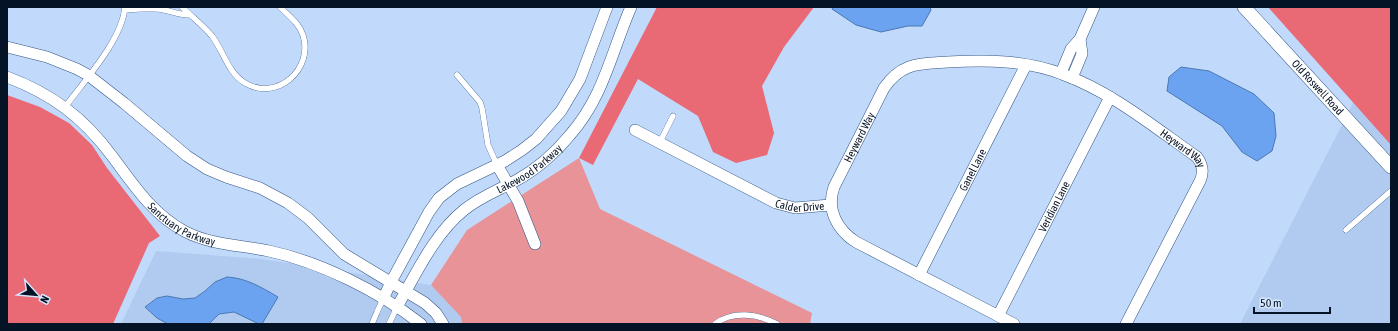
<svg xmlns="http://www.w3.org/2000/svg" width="1398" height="331" viewBox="0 0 1398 331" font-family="'Asap Condensed',sans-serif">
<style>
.built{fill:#b0cbef}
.green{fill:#e79398}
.forest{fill:#e96975}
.water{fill:#6ba3f0;stroke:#4c78b3}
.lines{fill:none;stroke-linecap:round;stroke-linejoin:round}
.service-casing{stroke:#325483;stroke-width:6}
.minor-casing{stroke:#325483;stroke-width:12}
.tertiary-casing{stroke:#325483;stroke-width:14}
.service{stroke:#fff;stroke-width:5.5}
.minor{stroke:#fff;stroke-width:11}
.tertiary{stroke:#fff;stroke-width:13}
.labels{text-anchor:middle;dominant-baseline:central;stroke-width:4;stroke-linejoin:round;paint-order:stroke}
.street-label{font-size:11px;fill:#051326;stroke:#d6e6fc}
</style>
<rect width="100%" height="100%" fill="#c1d9fa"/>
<!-- built -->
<path class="built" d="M1391,29v295h-151l107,-209z
M156,251l105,8 170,26 30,32 1,7h-341z"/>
<!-- green -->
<path class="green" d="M579,158l21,51 212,104 -2,11h-348l-1,-7 -30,-32 36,-55z"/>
<!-- forest -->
<path class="forest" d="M657,7h157l-30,40 -22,39 12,47 -7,22 -31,8 -23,-11 -15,-36 -60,-37 -45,86 -14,-7z
M1268,7h123v138z
M7,95l33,12 29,16 23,22 15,23 53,68 -11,7 -36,81h-106z"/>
<!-- water -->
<path class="water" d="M833,7h97l1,3 -9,16h-14l-27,6 -25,-7 -24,-16z
M1181,67l28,4 45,23 20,19 2,23 -4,15 -15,10 -15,-9 -20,-26 -55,-35 2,-14z
M227,277c19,1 34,10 51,20l-16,27h-3l-25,-12 -15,2 -10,10h-41l-11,-6 -12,-11 12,-9 10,-2 16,3 12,-1 10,-7 10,-9z"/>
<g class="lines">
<!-- service casing -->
<g class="service-casing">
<path id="service" d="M182,7c10,10 21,18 30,29 12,16 16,37 33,47 32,19 69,-14 58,-48 -4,-12 -14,-19 -23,-28
M125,10c11,-1 22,-2 33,-1 11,1 20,6 32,6
M457,75l23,27 2,6 6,37 9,20
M65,107c20,-27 57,-67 60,-100
M660,142l13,-26
M1346,230l45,-39
M372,324l5,-12 6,-13
M389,324l8,-17
M715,324c18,-14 43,-10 62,0"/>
</g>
<!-- minor casing -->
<g class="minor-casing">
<g id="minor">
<path d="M7,47l40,10 30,12 11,6 36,28 63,53 20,13 19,8 34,11 28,15 20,15 36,36 81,49 11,10 7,11"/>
<path d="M1061,73l10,-24 9,-10 14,-32"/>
<path id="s1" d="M7,77c45,17 76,40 105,79 21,28 40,58 72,75 26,14 57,14 85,20 52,11 111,41 152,73"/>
<path d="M1072,78l10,-24 -2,-15"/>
<path id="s2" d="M635,130l141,73 19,5 35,-3"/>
<path d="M497,165l21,36 17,43"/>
<path id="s3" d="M919,275l107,-210"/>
<path d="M383,299l8,-17 38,-70 10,-14 18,-14 48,-23 17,-11 14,-11 25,-28 19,-32 27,-72"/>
<path id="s4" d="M397,307c19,-33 37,-73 67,-97 16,-13 35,-20 53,-30 20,-11 38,-27 53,-45 34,-39 41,-82 61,-128"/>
<path id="s5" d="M998,316l112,-219"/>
<path id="s6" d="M1014,324l-158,-82c-19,-12 -30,-33 -22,-55l50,-99c18,-26 35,-24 64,-26 38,-2 78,-2 114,12 50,18 92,53 135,83 6,8 7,15 3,24l-74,143"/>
</g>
</g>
<!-- tertiary casing -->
<g class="tertiary-casing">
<g id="tertiary">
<path id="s7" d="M1244,7l147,160"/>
</g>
</g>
<!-- service -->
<use href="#service" class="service"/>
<!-- minor -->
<use href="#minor" class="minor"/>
<!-- tertiary -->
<use href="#tertiary" class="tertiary"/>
</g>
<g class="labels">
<!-- street labels -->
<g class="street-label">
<text stroke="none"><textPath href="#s7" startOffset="109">Old Roswell Road</textPath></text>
<text stroke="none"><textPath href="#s6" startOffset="298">Heyward Way</textPath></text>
<text stroke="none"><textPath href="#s6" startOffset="684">Heyward Way</textPath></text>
<text stroke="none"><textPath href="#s4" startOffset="196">Lakewood Parkway</textPath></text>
<text stroke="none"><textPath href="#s3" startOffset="118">Ganel Lane</textPath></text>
<text stroke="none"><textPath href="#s2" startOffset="183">Calder Drive</textPath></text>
<text stroke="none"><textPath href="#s5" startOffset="123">Veridian Lane</textPath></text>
<text stroke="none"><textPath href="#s1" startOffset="233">Sanctuary Parkway</textPath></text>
</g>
</g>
<!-- border -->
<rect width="1398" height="331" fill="none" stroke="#051326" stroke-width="16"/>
<!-- north arrow -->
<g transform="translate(36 295) rotate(117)" stroke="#d6e6fc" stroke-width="3" paint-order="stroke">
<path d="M0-3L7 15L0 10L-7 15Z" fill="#051326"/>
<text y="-6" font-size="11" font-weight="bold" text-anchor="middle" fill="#051326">N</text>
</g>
<!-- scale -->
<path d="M1254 307v6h76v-6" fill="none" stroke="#051326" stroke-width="2"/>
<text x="1260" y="307" font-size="12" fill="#051326" stroke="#d6e6fc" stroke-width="3" paint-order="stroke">50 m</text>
</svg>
